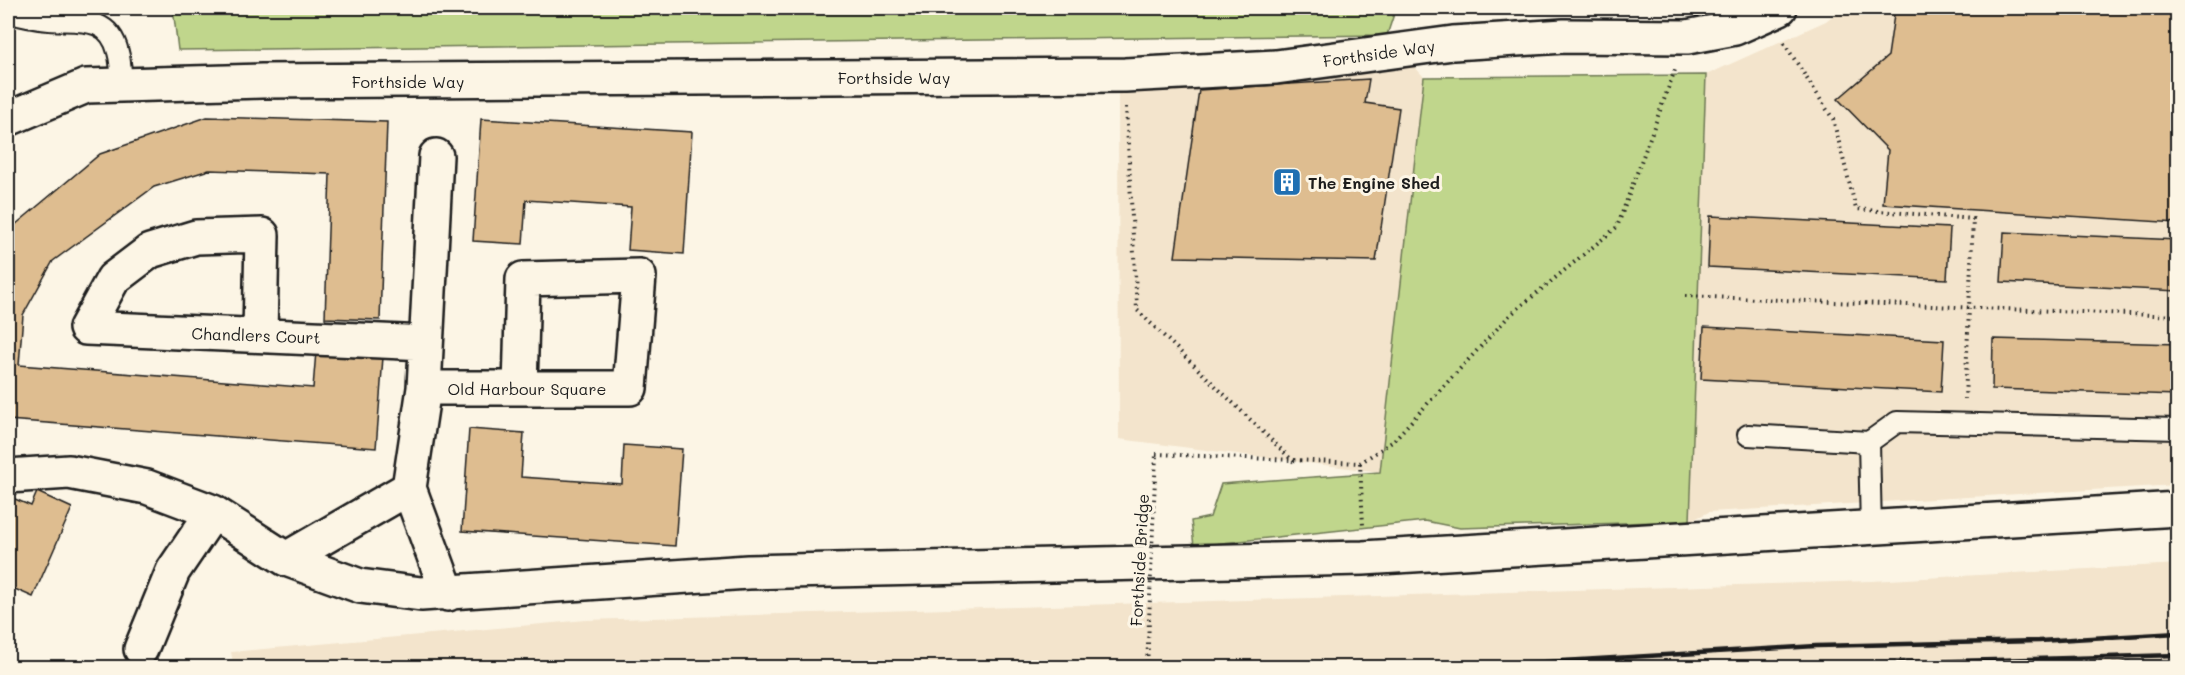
<svg xmlns="http://www.w3.org/2000/svg" width="2185" height="675" viewBox="0 0 2185 675" font-family="Mali,sans-serif">
<style>
.built{fill:#f3e4cc}
.green{fill:#c0d68c;stroke:#6e7954;stroke-width:1.5}
.building{fill:#debd90;stroke:#1c1c1c;stroke-width:1.5}
.lines{fill:none;stroke-linecap:round;stroke-linejoin:round}
.lane-casing{stroke:#1c1c1c;stroke-width:24}
.street-casing{stroke:#1c1c1c;stroke-width:38}
.secondary-casing{stroke:#1c1c1c;stroke-width:38}
.path{stroke:#1c1c1c;stroke-width:4;stroke-dasharray:1.5 4.5;stroke-linecap:butt}
.lane{stroke:#fcf5e5;stroke-width:20}
.street{stroke:#fcf5e5;stroke-width:33}
.secondary{stroke:#fcf5e5;stroke-width:33}
.rail{stroke:#1c1c1c;stroke-width:4.5}
.path-bridge{stroke:#1c1c1c;stroke-width:4;stroke-dasharray:1.5 4.5;stroke-linecap:butt}
.labels{text-anchor:middle;dominant-baseline:central;stroke-width:6;stroke-linejoin:round;paint-order:stroke}
.street-label{font-size:16px;fill:#1c1c1c;stroke:#fcf5e5}
.poi-label{font-size:16px;font-weight:bold;fill:#1c1c1c;stroke:#fcf5e5;text-anchor:start}
</style>
<rect width="100%" height="100%" fill="#fcf5e5"/>
<filter id="ink" filterUnits="userSpaceOnUse"><feTurbulence type="fractalNoise" baseFrequency=".0167" numOctaves="2"/><feDisplacementMap in="SourceGraphic" scale="12" xChannelSelector="R" yChannelSelector="G"/><feConvolveMatrix kernelMatrix="1 2 1 2 8 2 1 2 1" color-interpolation-filters="sRGB"/></filter>
<g filter="url(#ink)">
<!-- built -->
<path class="built" d="M1842,8h333l-1,22h4l-1,455 -468,27 -19,9 16,-446 120,-54z
M1411,63l13,14 -44,395 -261,-33 -1,-345z
M2178,564l-1,104h-1943l-3,-16 355,-32 1285,-39z"/>
<!-- green -->
<path class="green" d="M173,8h1223l-9,27 -1209,15z
M1706,75l-16,446 -230,7 -35,-7 -231,25 -3,-25 19,-4 11,-33 159,-12 44,-395z"/>
<!-- building -->
<path class="building" d="M1895,8h280l-1,22h4v193l-295,-19 5,-54 -50,-51 50,-43z
M1369,79l-4,24 34,5 -23,153 -201,-4 24,-167z
M207,117l180,5 -7,198 -55,-2 5,-144 -121,-4 -55,17 -101,74 -30,54 -4,50 294,23 4,-49 67,5 -8,104 -368,-28 1,-190 91,-76z
M481,119l211,13 -8,122 -56,-4 3,-43 -105,-7 -3,44 -50,-3z
M1710,216l240,12 -3,51 -239,-12z
M2004,232l174,8v51l-177,-9z
M1704,327l240,13 -3,52 -240,-13z
M1993,339l185,5v51l-186,-6z
M469,429l55,4 -3,44 101,7 2,-39 58,4 -7,97 -213,-15z
M37,492l35,16 -39,89 -25,-11v-90l23,10z"/>
<g class="lines">
<!-- lane casing -->
<g class="lane-casing">
<path id="lane" d="M8,12c13,4 27,7 41,8 29,2 60,-5 69,32 3,10 3,22 4,33
M1748,435l121,7 2,87
M1869,442l28,-20 281,7"/>
</g>
<!-- street casing -->
<g class="street-casing">
<path id="street" d="M260,335l2,-100 -66,2 -46,14 -37,28 -27,49 340,15
M424,388h206l9,-112 -116,3 -3,109
M8,476l61,-4 78,15 66,25 73,47 74,27 61,8 327,-22 615,-14 815,-49
M409,488l39,106
M286,559l123,-71 15,-100 12,-232
M141,649l32,-78 40,-59"/>
</g>
<!-- secondary casing -->
<g class="secondary-casing">
<path id="secondary" d="M8,119l78,-33 176,-5 863,-6 151,-8 177,-24 111,-7 123,1 48,-9 45,-20"/>
</g>
<!-- path -->
<path class="path" d="M1784,43l49,76 23,90 117,10 -8,180
M1126,107l11,203 157,152
M1685,296l493,20
M1156,454l204,9 32,-21 117,-126 108,-89 58,-157
M1360,463l3,63"/>
<!-- lane -->
<use href="#lane" class="lane"/>
<!-- street -->
<use href="#street" class="street"/>
<!-- secondary -->
<use href="#secondary" class="secondary"/>
<!-- rail -->
<path class="rail" d="M1444,668l372,-22 223,-5 139,-8
M1698,668l480,-13
M2094,668l35,-5"/>
<!-- path-bridge -->
<path class="path-bridge" d="M1147,668l9,-214"/>
</g>
</g>
<!-- icons -->
<defs>
<g id="building-square" transform="scale(1.5)"><rect x="-9" y="-9" width="18" height="18" rx="4" fill="#1f6fb2" stroke="#fcf5e5"/><path d="M-4-6H4V6H1V3H-1V6H-4ZM-2.5-4.3h1.7v1.8h-1.7ZM.8-4.3h1.7v1.8H.8ZM-2.5-1h1.7V.8h-1.7ZM.8-1h1.7V.8H.8Z" fill="#fff"/></g>
</defs>
<g fill-rule="evenodd">
<use href="#building-square" x="1287" y="182"/>
</g>
<g class="labels">
<!-- street labels -->
<g class="street-label">
<text transform="translate(1379 53) rotate(-8)">Forthside Way</text>
<text x="894" y="77">Forthside Way</text>
<text x="408" y="81">Forthside Way</text>
<text transform="translate(256 335) rotate(2)">Chandlers Court</text>
<text x="527" y="388">Old Harbour Square</text>
<text transform="translate(1139 560) rotate(-87)">Forthside Bridge</text>
</g>
<!-- poi labels -->
<g class="poi-label">
<text x="1308" y="182">The Engine Shed</text>
</g>
</g>
<!-- margin -->
<rect width="2185" height="675" fill="none" stroke="#fcf5e5" stroke-width="30"/>
<rect x="15" y="15" width="2155" height="645" fill="none" stroke="#1c1c1c" stroke-width="2" filter="url(#ink)"/>
</svg>
